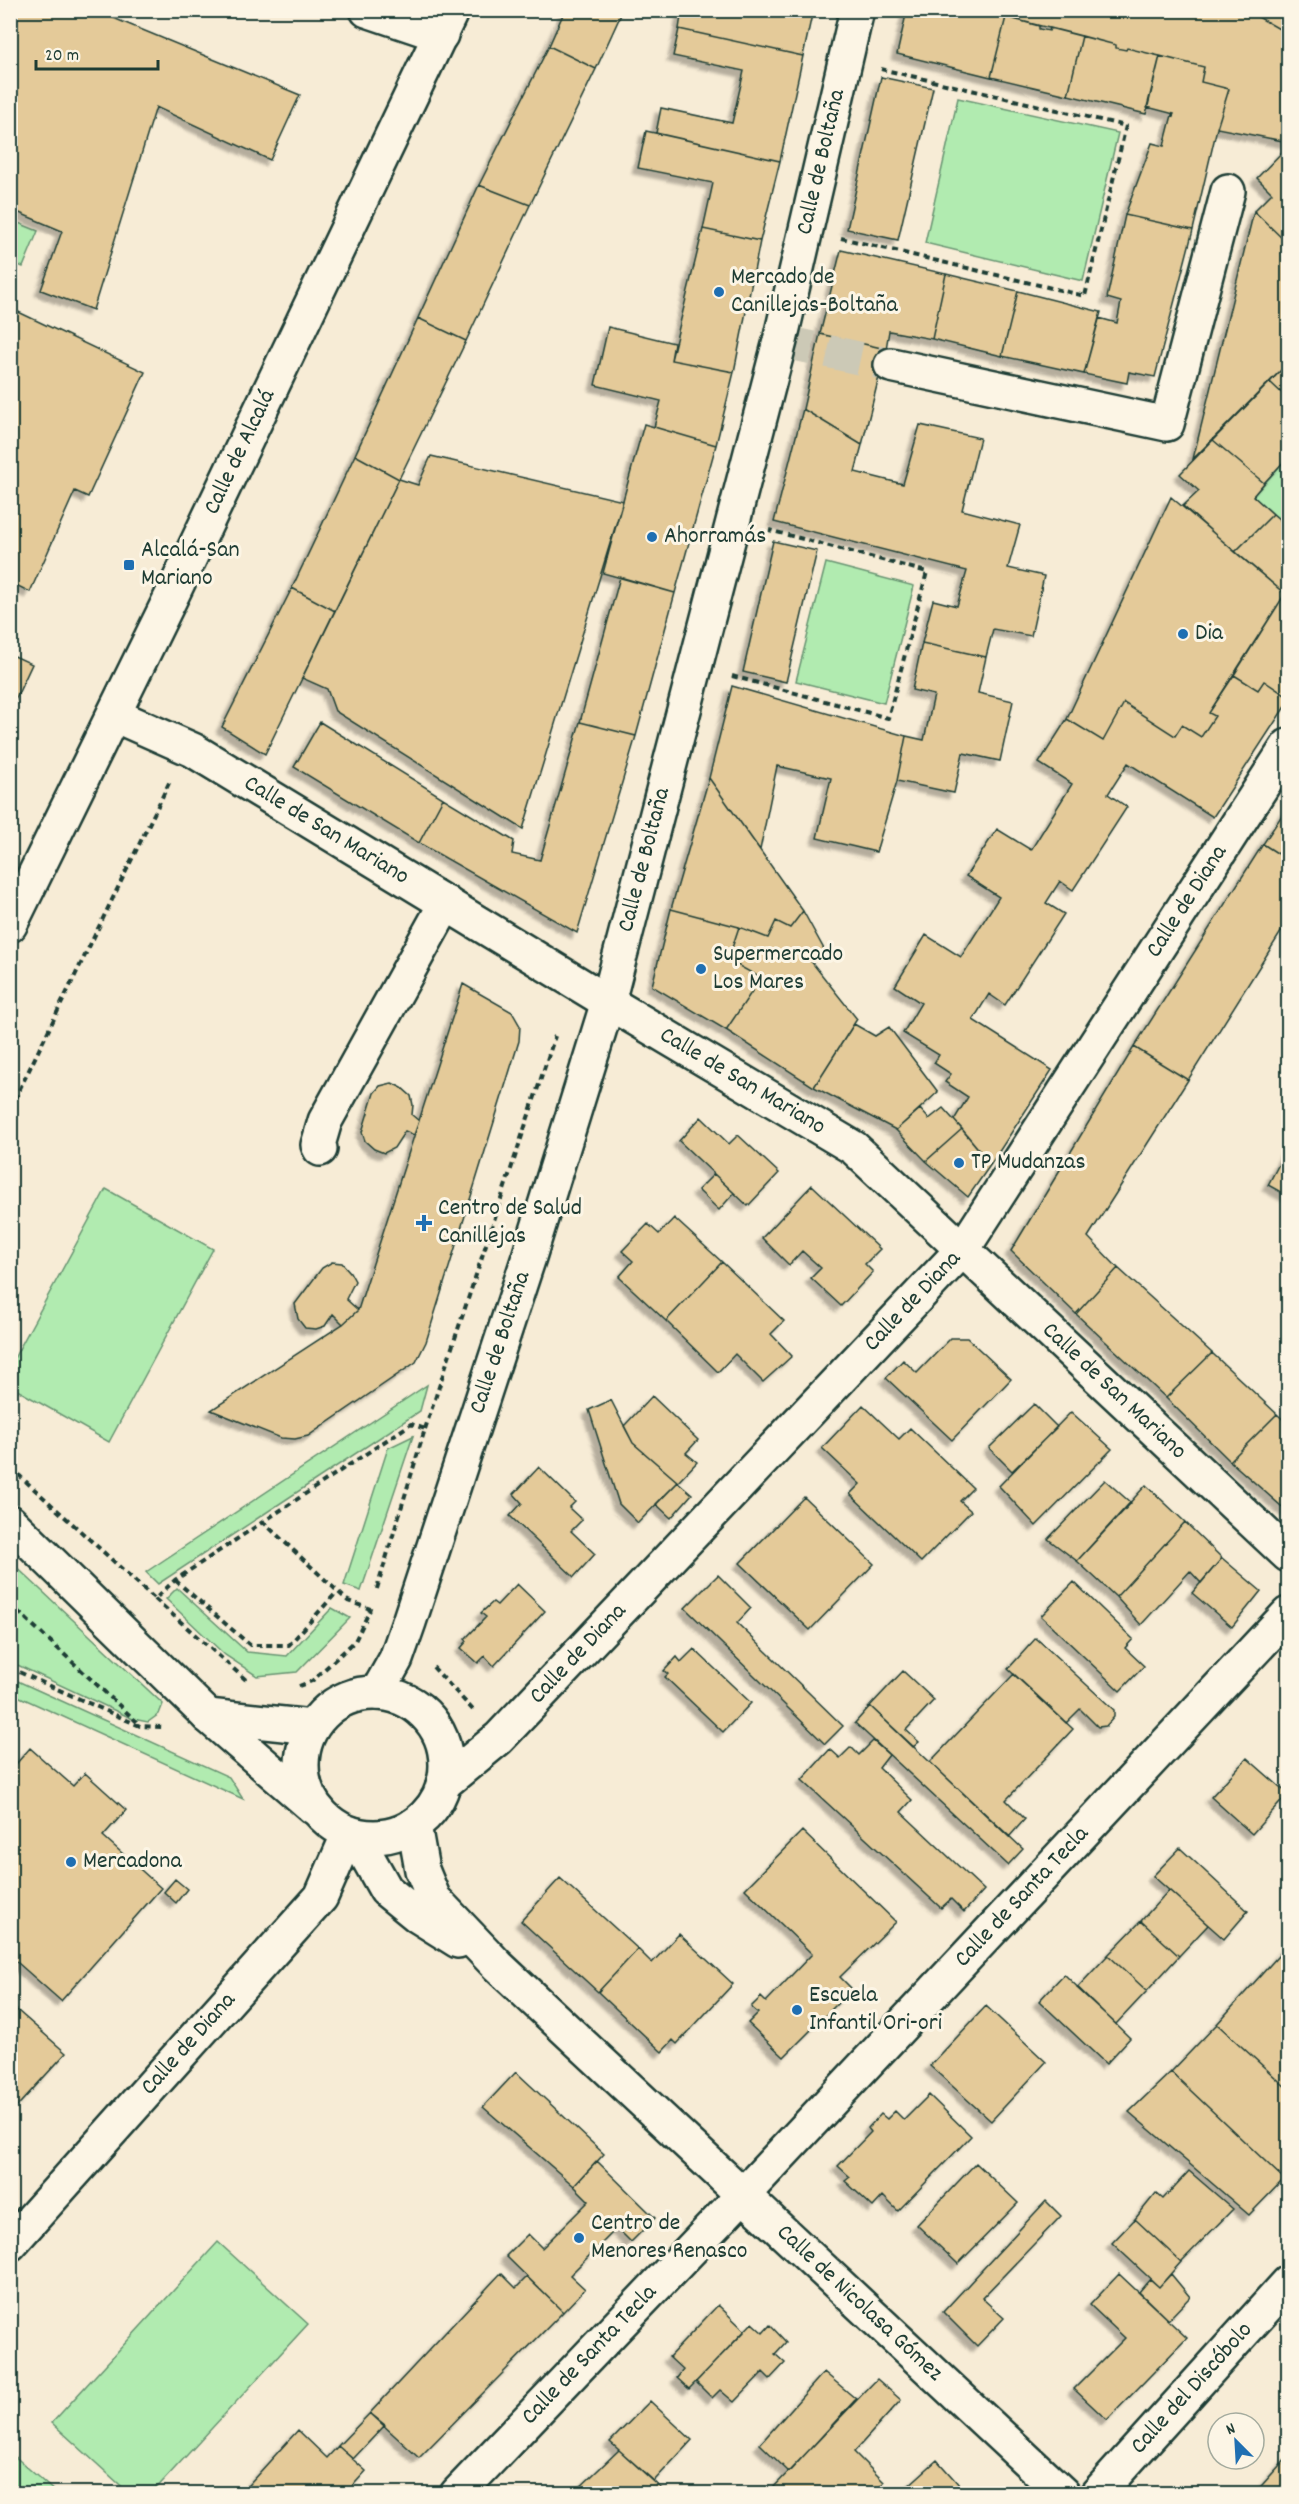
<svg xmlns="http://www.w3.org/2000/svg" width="1299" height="2504" viewBox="0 0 1299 2504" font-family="Dekko,sans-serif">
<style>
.green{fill:#b1ebb0;stroke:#689472;stroke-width:1.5}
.building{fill:#e4ca99;stroke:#1f3d34;stroke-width:1.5;filter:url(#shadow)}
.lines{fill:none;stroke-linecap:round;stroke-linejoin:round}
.minor-tunnel{stroke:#ccc9b6;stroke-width:33;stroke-dasharray:33 16;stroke-linecap:butt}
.minor-casing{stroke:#1f3d34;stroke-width:38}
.major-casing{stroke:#1f3d34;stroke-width:38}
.path{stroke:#1f3d34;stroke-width:4;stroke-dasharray:6 4.5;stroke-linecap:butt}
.minor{stroke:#fcf5e5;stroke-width:33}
.major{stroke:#fcf5e5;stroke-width:33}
.poi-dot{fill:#1f6fb2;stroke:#fcf5e5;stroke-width:2}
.labels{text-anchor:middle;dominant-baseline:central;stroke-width:6;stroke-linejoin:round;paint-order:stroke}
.street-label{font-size:24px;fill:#1f3d34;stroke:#fcf5e5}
.poi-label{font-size:24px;fill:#1f3d34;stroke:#fcf5e5;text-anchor:start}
</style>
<defs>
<filter id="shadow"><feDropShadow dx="-5.5" dy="5.5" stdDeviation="1.5" flood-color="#0004"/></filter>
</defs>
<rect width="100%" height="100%" fill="#f7ecd6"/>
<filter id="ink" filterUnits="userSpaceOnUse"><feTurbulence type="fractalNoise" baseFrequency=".0167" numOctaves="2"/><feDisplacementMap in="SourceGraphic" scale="12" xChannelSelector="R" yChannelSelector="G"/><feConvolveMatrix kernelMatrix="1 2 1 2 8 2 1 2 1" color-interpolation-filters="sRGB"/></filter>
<g filter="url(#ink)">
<!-- green -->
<path class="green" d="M958,98l160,35 -35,148 -158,-38z
M11,220l27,11 -15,36 -12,-5z
M1288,457v70l-35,-31z
M826,563l88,23 -30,117 -88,-22z
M106,1189l107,60 -104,193 -99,-56 1,-22z
M427,1385l-7,26 -262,173 -12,-12z
M413,1436l-52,155 -17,-6 44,-137z
M11,1562l152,142 -4,10 -11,8 -15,-3 -122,-57z
M177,1588l70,64 40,4 45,-48 18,10 -53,54 -40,4 -32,-21 -59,-56z
M11,1678l218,99 14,22 -232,-106z
M218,2242l90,82 -156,169h-23l-77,-70z
M11,2453l45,40h-45z"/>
<!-- building -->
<path class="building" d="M10,10h84l206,85 -30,65 -114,-53 -63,203 -52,-20 21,-59 -52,-22z
M565,10h58l-27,59 -47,-23z
M682,10h52l19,5 1,-5h59l-10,46 -124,-27z
M907,10h63l-1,3 18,4 1,-3 18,3 -15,60 -94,-23z
M970,10h276l42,24v108l-71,-14 12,-39 -28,-7 3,-15 -77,-19 -1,2 -10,-2v-3l-110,-28 -18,-3 -1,3 -18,-4z
M1246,10h42v24z
M1006,17l33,9v3l10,2 1,-3 32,8 -14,59 -77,-18z
M679,29l124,27 -23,105 -124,-28 5,-25 71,15 12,-52 -71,-15z
M1082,36l34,9v3l10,2 1,-2 33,8 -14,58 -78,-19z
M549,46l47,23 -66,136 -51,-20z
M1160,56l44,11 -3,15 28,7 -12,39 -24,102 -68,-15 27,-72 12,3 8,-31 1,1 1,-2 -27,-7z
M881,77l52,11 -35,152 -51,-11z
M646,131l134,30 -20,80 -57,-12 10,-46 -75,-15z
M1287,147l1,1v96l-34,-33 18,-18 -15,-15z
M479,185l51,20 -64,136 -48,-23z
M1254,211l34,33v119l-95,96z
M1125,215l68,15 -38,147 -26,-5 -2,11 -43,-9 15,-56 18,5 4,-21 -14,-4z
M703,229l57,12 -26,131 -63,-12z
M841,250l105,24 -14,65 -43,-8 -3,18 -66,-15z
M946,274l72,17 -16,65 -70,-17z
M1018,291l83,21 -17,62 -82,-18z
M10,308l135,64 -57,125 -13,-6 -45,101 -20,-10z
M418,318l48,23 -67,138 -44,-24z
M608,327l66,16 -3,17 63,12 -18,73 -62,-18 7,-26 -66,-16z
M820,334l66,15 -24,96 -59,-36z
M1288,363v36l-18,-17z
M1270,382l18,17v58l-24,26 -51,-43z
M803,409l59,36 -7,27 48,12 17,-59 60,13 -18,72 58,15 -12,43 36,8 -13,60 -38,-7 -7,28 -64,-14 11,-43 24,6 10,-35 -193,-49z
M644,424l72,21 -41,148 -72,-20z
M1213,440l51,43 -11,13 20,18 -38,38 -52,-46 16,-15 -19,-17z
M355,455l44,24 -64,132 -43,-23z
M431,456l192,45 -100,328 -188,-118 -8,-22 -25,-11 97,-199 19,6z
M1171,497l114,97 -76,119 6,3 -14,21 -19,-12 -7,11 -51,-33 -21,38 -36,-22z
M1273,514l15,13v170l-24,-16 -6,9 -24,-15 51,-81 -50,-42z
M773,541l44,10 -31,131 -43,-10z
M620,577l55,16 -39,143 -56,-14z
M292,588l43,23 -70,143 -43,-27z
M922,643l64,14 -8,36 35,8 -13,60 -37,-8 -9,40 -57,-12 9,-45 18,4 10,-45 -22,-5z
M10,654l22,10 -22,47z
M1234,675l24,15 6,-9 24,16v5l-75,115 -85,-54 -20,31 19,13 -54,83 -13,-9 -14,22 18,11 -59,91 -16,-11 -16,26 79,50 -61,94 -37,-44 14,-23 -23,-15 6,-8 -17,-11 5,-8 -36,-22 18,-30 -26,-17 31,-51 35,22 38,-60 -33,-21 31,-47 34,21 41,-66 -33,-21 28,-44 36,22 21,-38 51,33 7,-11 19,12 14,-21 -6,-3z
M732,686l174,50 -9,45 -21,71 -59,-14 14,-60 -54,-12 -17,84 -51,-72z
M320,722l123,76 -24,45 -125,-76z
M580,722l56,14 -59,197 -158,-90 24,-45 71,43 -2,13 28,6z
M709,778l94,133 -13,17 -14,-7 -8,17 -29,-11 -68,-18z
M1288,806v54l-25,-16z
M1263,844l25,16v61l-100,159 -54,-33z
M671,909l68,18 -11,33 33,18 -35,52 -74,-44z
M803,911l22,40 -15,9 47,59 -43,68 -88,-57 35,-52 -33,-18 11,-33 29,11 8,-17 14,7z
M463,984l49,28 8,14 -1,15 -93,301 -10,20 -108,74 -13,3 -14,-1 -70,-28 132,-86 15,-14z
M854,1024l21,12 14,-9 49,65 -42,38 -82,-43z
M1134,1047l54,33 -100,157 30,31 -42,46 -65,-63z
M392,1083l10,5 9,8 2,9 -1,10 7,6 -5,14 -9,-4 -11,17 -10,5 -10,-4 -9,-8 -3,-9 12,-39 6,-7z
M943,1108l19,21 -36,32 -30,-31 24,-21 9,10z
M701,1117l28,27 9,-9 41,38 -31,33 -69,-65z
M962,1129l29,35 -23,33 -42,-36z
M1288,1147v49l-20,-11z
M714,1174l20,19 -15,17 -21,-20z
M812,1185l68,64 -15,15 8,8 -32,34 -30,-28 10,-10 -19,-17 -13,14 -27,-27z
M674,1218l48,44 -56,59 -47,-44 14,-16 -11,-10 26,-27 11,10z
M332,1262l10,1 8,9 5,9 -9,18 12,11 -15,14 -10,-10 -8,12 -9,3 -11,-1 -7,-9 -3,-15 27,-36z
M722,1262l62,59 -13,13 21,22 -29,26 -28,-28 -17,18 -52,-51z
M1118,1268l94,85 -46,45 -90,-84z
M951,1338h16l44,41 -59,61 -66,-62 17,-18 14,13z
M1212,1353l65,61 -47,47 -64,-63z
M652,1396l46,44 -12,13 11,9 -19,20 -45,-39 -9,-17z
M611,1400l22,43 45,39 -40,41 -19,-19 -30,-94z
M1034,1404l23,23 -45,44 -23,-23z
M863,1405l36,34 11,-11 63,60 -13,13 11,10 -50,51 -71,-68 10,-10 -38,-36z
M1071,1412l41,37 -76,77 -37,-40z
M1277,1414l11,10v6l-4,6 4,3v73l-58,-51z
M539,1467l36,35 -6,6 13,12 -11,11 24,23 -21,23 -64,-61 12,-13 -8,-9z
M1105,1480l26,23 -54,58 -29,-22z
M678,1482l14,12 -21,24 -15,-14z
M1146,1485l39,37 -69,75 -39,-36z
M804,1497l70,67 -64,66 -70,-67z
M1185,1522l37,36 -21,25 -11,-12 -49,54 -25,-28z
M1222,1558l39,33 -29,36 -40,-34z
M718,1575l33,33 -14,15 106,103 -18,18 -140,-136z
M1074,1582l59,57 -8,9 19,18 -24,25 -79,-75z
M517,1584l28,27 -51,55 -9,-10 -7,7 -17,-15 6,-7 -2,-2 21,-22 -5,-4 12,-11 4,3z
M1036,1638l78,72v7l-8,9 -8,1 -18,-18 -14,14 -58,-54z
M694,1649l57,54 -28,29 -58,-55 3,-3 -4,-3 13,-14 4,5z
M903,1671l31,29 -28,30 13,12 -6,5 -43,-41z
M1014,1674l59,55 -67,71 19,19 -16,18 -79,-75z
M870,1706l153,143 -15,16 -153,-142z
M873,1741l16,14 -10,13 33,32 -11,12 83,78 -20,22 -13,-13 -10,9 -139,-128 28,-31 10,9 11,-11 8,8z
M30,1748l43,38 12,-13 41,37 -23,26 58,52 -100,113 -51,-45v-196l6,4z
M1247,1758l41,36 -36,40 -41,-37z
M802,1831l94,91 -56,55 12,12 -68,68 -36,-34 10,-10 -7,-6 10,-10 5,5 46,-48 -67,-65z
M1180,1848l68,63 -24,28 -71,-63z
M560,1878l78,71 -40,43 -77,-71z
M175,1879l12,10 -11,14 -12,-11z
M1169,1890l39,35 -29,31 -38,-35z
M1141,1921l38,35 -32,35 -39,-36z
M679,1934l54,50 -56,60 -4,-4 -11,12 -64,-60 40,-43 14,14z
M1288,1945v144l-71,-65z
M1108,1955l39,36 -31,33 -39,-36z
M1064,1974l66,64 -24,26 -67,-63z
M10,2004l56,49 -56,61z
M986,2006l60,56 -55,59 -61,-55z
M1217,2024l71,65v86l-4,4 -113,-107z
M516,2072l88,82 -30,32 -91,-79z
M1171,2072l113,107 -35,36 -120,-103z
M929,2095l42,41 -73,75 -15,-15 -10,11 -28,-26 5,-4 -12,-11 33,-34 -3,-4 13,-14 6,5 8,-8 9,9z
M597,2161l58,57 -24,24 -14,-14 -47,47 15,14 -22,23 -57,-56 22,-22 14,14 47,-47 -15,-15z
M976,2163l42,40 -60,61 -41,-39z
M1189,2171l44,38 -52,53 -46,-43 21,-26 7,6z
M1046,2201l15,15 -79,82 22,20 -27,28 -34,-34z
M1135,2219l46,43 -22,25 -47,-44z
M501,2273l15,15 11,-11 36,35 -144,146 -49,-45z
M1119,2274l68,64 -80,82 -33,-31 51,-51 -35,-33z
M1171,2274l19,23 -22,23 -29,-28 11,-13 9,8z
M718,2305l27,26 -56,58 -12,-11 6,-8 -14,-13z
M752,2323l11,10 7,-8 16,17 -11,12 10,9 -15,16 -7,-7 -29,30 -14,-12 -8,8 -16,-16z
M824,2372l32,27 -67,73 -29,-28z
M877,2379l24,21 -47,52 30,30 -10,12h-97l-5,-5z
M650,2401l42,39 -38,41 -44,-39z
M370,2413l15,12 -32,34 -15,-13z
M298,2430l29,28 11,-12 28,25 -21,23h-105z
M619,2450l44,40 -3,4h-81l-3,-3z
M1288,2456v38h-34z
M937,2460l24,27 -7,7h-41l-6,-7z"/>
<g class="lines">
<!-- minor-tunnel -->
<path class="minor-tunnel" d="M780,341l111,24"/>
<!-- minor casing -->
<g class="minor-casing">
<g id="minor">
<path d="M367,10l74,25"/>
<path d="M891,365l276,59 61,-233"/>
<path id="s1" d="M114,715l79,35 415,252 246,146 434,407"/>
<path d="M320,1149l-2,-4 7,-24 121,-218"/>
<path d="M10,1522l198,194 105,91"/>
<path id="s2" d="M377,1693l19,-34 13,-37 120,-365 79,-255 172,-661 77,-331"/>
<circle cx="374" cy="1765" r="72"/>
<path d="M208,1716l104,11"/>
<path id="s3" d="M443,1784l56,-46 464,-489 325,-503"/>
<path id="s4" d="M414,1825l8,45 12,29 64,67 565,528"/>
<path d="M355,1835l31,55 32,26 40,25"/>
<path id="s5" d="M10,2244l311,-347 28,-64"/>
<path id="s6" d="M457,2494l285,-298 546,-582"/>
<path id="s7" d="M1097,2494l191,-211"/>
</g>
</g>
<!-- major casing -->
<g class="major-casing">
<g id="major">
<path id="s8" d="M10,925l164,-334 278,-581"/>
</g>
</g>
<!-- path -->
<path class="path" d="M841,238l244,58 41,-170 -245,-57
M732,676l156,42 39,-146 -158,-42
M10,1109l160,-328
M425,1429l130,-393
M10,1467l145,132 20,-19 236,-156 14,5 -49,163
M262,1521l86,80 25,9
M175,1580l75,65h39l48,-53
M155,1599l91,81
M10,1604l127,118
M433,1667l40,43
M10,1668l130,58 23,1
M299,1686l13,-5 43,-40 15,-31"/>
<!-- minor -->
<use href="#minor" class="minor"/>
<!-- major -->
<use href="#major" class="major"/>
</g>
</g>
<!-- markers -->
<g class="poi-dot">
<circle cx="719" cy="292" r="6"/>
<circle cx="652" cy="537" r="6"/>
<rect x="123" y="559" width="12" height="12" rx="3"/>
<circle cx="1183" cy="634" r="6"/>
<circle cx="701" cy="969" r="6"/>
<circle cx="959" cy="1163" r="6"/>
<path d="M421 1214h6v6h6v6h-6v6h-6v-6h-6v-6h6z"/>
<circle cx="71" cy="1862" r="6"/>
<circle cx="797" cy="2010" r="6"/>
<circle cx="579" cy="2238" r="6"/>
</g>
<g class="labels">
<!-- street labels -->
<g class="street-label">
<text stroke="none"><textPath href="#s2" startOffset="1596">Calle de Boltaña</textPath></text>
<text stroke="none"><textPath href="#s8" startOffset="526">Calle de Alcalá</textPath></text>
<text stroke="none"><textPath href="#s1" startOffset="242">Calle de San Mariano</textPath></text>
<text stroke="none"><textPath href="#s2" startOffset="876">Calle de Boltaña</textPath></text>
<text stroke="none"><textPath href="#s3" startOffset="1160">Calle de Diana</textPath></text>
<text stroke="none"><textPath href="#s1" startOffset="728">Calle de San Mariano</textPath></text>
<text stroke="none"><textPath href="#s3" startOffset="674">Calle de Diana</textPath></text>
<text stroke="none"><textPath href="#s2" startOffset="372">Calle de Boltaña</textPath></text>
<text stroke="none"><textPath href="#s1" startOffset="1214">Calle de San Mariano</textPath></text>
<text stroke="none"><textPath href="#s3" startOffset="188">Calle de Diana</textPath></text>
<text stroke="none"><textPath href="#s6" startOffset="822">Calle de Santa Tecla</textPath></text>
<text stroke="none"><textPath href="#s5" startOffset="268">Calle de Diana</textPath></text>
<text stroke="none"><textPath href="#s4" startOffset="664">Calle de Nicolasa Gómez</textPath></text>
<text stroke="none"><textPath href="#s6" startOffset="192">Calle de Santa Tecla</textPath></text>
<text stroke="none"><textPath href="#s7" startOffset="142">Calle del Discóbolo</textPath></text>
</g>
<!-- poi labels -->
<g class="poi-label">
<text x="731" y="278">Mercado de<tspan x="731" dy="28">Canillejas-Boltaña</tspan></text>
<text x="664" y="537">Ahorramás</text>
<text x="141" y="551">Alcalá-San<tspan x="141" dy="28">Mariano</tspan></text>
<text x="1195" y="634">Dia</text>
<text x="713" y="955">Supermercado<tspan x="713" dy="28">Los Mares</tspan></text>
<text x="971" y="1163">TP Mudanzas</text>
<text x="438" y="1209">Centro de Salud<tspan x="438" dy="28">Canillejas</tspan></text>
<text x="83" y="1862">Mercadona</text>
<text x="809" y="1996">Escuela<tspan x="809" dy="28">Infantil Ori-ori</tspan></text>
<text x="591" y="2224">Centro de<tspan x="591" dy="28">Menores Renasco</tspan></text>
</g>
</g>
<!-- margin -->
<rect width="1299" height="2504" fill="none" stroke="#fcf5e5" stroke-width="36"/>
<rect x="18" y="18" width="1263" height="2468" fill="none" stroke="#1f3d34" stroke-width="2" filter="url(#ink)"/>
<!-- north arrow -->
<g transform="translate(1236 2441) rotate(336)"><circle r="28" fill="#fcf5e5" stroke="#a4ab9e" stroke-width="1.5"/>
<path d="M0-4.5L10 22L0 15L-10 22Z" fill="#1f6fb2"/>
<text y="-9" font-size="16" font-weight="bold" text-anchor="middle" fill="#1f3d34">N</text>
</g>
<!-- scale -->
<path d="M36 60v9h122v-9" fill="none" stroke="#1f3d34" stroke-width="3"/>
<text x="45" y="60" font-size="18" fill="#1f3d34" stroke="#fcf5e5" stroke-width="4.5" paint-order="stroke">20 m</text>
</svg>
